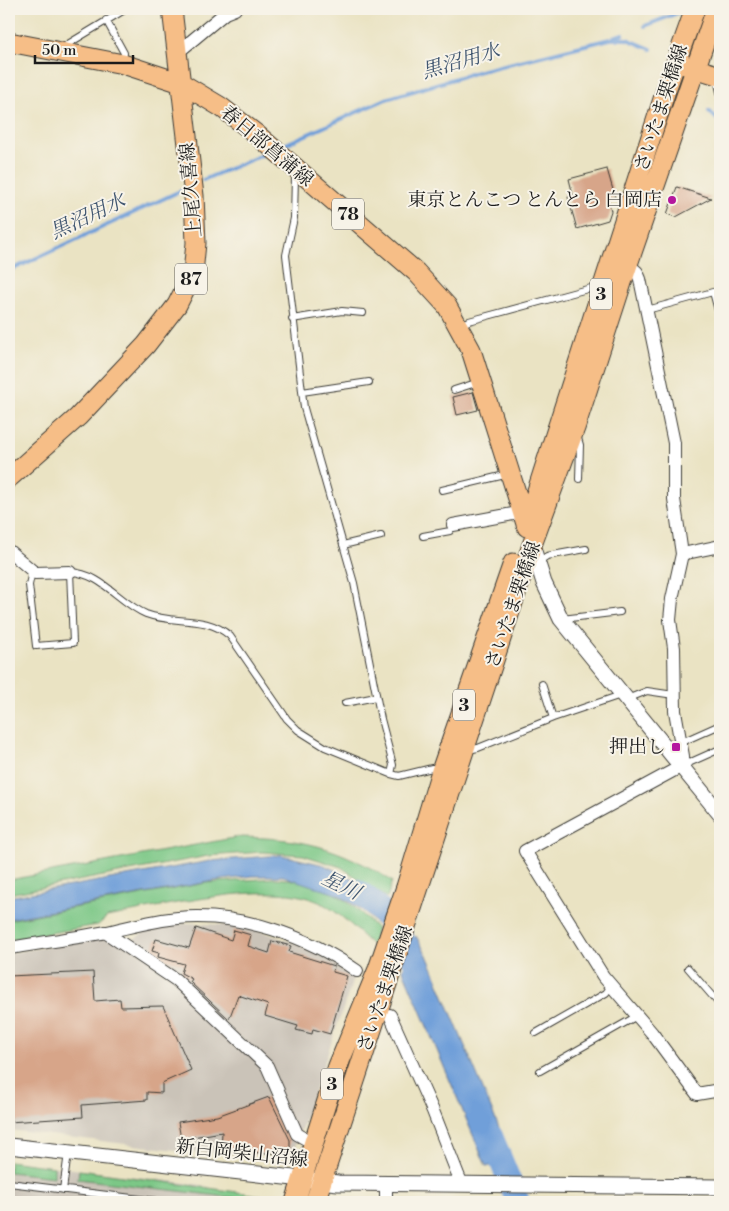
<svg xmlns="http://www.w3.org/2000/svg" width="729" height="1211" viewBox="0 0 729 1211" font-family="'Libre Bodoni','Noto Serif JP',serif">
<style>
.industrial{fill:#cac3b8}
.green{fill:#7bc786;stroke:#4c7251}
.water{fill:#6f9fd9;stroke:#465e7a}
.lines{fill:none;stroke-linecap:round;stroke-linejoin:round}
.stream{stroke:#6f9fd9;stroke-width:4}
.river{stroke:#6f9fd9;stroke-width:24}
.building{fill:#d7a589}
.service-casing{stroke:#3b3a35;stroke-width:8}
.minor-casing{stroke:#3b3a35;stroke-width:14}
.tertiary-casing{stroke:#3b3a35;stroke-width:17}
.primary-casing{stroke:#3b3a35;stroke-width:21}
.service{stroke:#fff;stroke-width:6}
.minor{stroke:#fff;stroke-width:12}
.tertiary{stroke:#fff;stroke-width:15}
.primary{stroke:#f6be87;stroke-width:19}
.poi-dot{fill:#b5179e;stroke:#f7f3e8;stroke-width:2}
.labels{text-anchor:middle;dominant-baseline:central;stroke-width:4;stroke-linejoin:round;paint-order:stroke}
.shield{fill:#f7f3e8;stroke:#5e5c59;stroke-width:1}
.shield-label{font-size:18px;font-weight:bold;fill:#1c1c1c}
.street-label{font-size:19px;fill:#1c1c1c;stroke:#f7f3e8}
.poi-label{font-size:19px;fill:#1c1c1c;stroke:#f7f3e8;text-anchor:end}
.water-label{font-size:20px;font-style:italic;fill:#415771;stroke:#f7f3e8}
</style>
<rect width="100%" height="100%" fill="#f7f3e8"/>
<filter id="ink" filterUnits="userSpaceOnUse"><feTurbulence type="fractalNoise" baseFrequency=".02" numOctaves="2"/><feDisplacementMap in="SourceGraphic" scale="10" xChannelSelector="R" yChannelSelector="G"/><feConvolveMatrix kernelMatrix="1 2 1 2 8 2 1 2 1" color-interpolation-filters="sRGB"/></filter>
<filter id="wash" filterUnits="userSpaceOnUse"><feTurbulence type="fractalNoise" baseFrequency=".0096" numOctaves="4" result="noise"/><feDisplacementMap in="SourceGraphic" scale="20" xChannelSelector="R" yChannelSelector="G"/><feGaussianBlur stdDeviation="1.12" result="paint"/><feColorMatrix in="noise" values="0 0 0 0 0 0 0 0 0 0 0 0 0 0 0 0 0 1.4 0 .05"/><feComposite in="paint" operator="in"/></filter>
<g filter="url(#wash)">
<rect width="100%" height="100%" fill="#eae3c3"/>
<!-- industrial -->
<path class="industrial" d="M186,923l60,3 66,23 36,21 6,7 -60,173 -10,6 -83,-3 -192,-23v-177l86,-14 37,1 21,-13z
M9,1161l193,24 18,6 46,5 3,6h-260z"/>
<!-- green -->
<path class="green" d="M238,837c63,1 100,9 154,44l-5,17 -46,-31 -38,-12 -41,-3 -54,4 -199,38v-14z
M275,878c11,1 24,2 35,5 26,7 50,27 67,46l-5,16c-17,-16 -32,-33 -53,-43 -50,-24 -158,5 -212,15l-9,8 -89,15v-20l197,-37z
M9,1161l45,6v10l-45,-5z
M79,1170l187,26 3,6 -191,-23z"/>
<!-- water -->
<path class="water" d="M281,855l43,10 30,14 31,23 -8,23 -12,-13 -26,-17 -56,-19h-30l-39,5 -205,38v-22l201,-36z
M416,936l11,19 88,211h-29l-83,-196z"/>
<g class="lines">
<!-- stream -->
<path class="stream" d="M645,26l35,-14
M614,37l9,-3
M709,111l11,11
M286,144l100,-45 94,-28 130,-32h17l24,10
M203,180l59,-25
M9,271l171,-80"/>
<!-- river -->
<path class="river" d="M357,891c32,20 52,57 68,90
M491,1136l27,66"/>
</g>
<g id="blocks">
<!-- building -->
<path class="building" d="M607,169l8,28 -7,2 3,12 -3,9 -31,9 -9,-32 5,-2 -4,-16z
M677,187l34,11 -35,19 -9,-3z
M473,392l5,18 -21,5 -4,-18z
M196,928l35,12 3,-10 17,5 -3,11 21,7 3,-12 19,5 -2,6 45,14 -1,6 14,4 -17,58 -17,-5 -1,5 -16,-4 2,-4 -33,-10 3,-11 -30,-10 -9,24 -39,-37 2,-3 -11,-6 3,-9 -26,-7 1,-4 -7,-2 4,-12 33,9z
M93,972l2,29 25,-2 1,8 42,-1 28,64 -29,13v10l-15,-1v8l-65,5 1,12 -74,5v-146z
M269,1097l21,43v11l-6,3 -63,-3 1,-19 -41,7 -3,-17 39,-6z"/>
</g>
</g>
<g filter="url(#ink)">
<use href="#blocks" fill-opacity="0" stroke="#3b3a35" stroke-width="1"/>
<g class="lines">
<!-- service casing -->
<g class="service-casing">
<path id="service" d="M106,20l18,33 -1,9
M63,47l63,-38
M717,79l3,13
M297,172l-2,4 -1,42 -8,37 18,153 50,175 27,136 12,46 -2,9
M713,292l7,26
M647,310l73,-20
M292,319l50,-8 21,2
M460,326l9,-5 122,-33h8
M454,390l25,-8
M302,392l67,-10
M577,435l3,10 -1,34
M442,490l67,-16
M423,536l27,-5 3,-6
M343,545l38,-9
M538,562l9,-6 39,-7
M32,571l-3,14 7,61 37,-3 -3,-71c32,1 49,31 76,42 29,11 59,0 84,22l57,83 11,11 27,17 66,27 8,2 33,-8 8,3
M562,619l58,-7
M542,684l11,34
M627,699l20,-8 27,4
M345,703l31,-6
M682,742l38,-17
M468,750l10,-2 75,-30 68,-23
M682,766l38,-17
M688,968l32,37
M536,1033l70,-40 5,-7
M540,1071l97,-55
M9,1183l156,19
M63,1190l5,-37"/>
</g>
<!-- minor casing -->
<g class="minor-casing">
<path id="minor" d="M177,53l48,-40 10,-4
M628,264l9,8 3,7 34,164v56l8,55 -10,45 -2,21 4,28 1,63 8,45 -1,10 -157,85 78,125 49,57 45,61 23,-4
M453,525l60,-11 8,-6
M9,551l26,22 35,-1
M682,554l38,-8
M105,932l71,48 91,86 30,68 16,9
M9,948c32,-5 65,-10 98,-16 23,-5 47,-12 71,-14 61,-6 130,18 179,53
M390,1015l43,96 29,74
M386,1202v-17"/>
</g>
<!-- tertiary casing -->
<g class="tertiary-casing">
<path id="tertiary" d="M532,545l12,38 17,36 159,195
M9,1146l329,37 382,4"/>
</g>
<!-- primary casing -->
<g class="primary-casing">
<path id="primary" d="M9,42l114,22 58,19 40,24 34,26 161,139 31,34 24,44 56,177
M685,65l35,11
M9,478l69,-61 68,-72 31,-40 16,-32 3,-30 -2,-47 -22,-187
M526,525l140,-435 29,-81
M295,1202l43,-136 40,-97 28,-82 35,-116 72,-208
M315,1202l217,-657 43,-117 53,-164 88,-255"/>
</g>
<!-- service -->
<use href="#service" class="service"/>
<!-- minor -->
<use href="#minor" class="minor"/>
<!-- tertiary -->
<use href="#tertiary" class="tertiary"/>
<!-- primary -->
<use href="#primary" class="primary"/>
</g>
</g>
<!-- markers -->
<g class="poi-dot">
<circle cx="672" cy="200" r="5"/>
<rect x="671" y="742" width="10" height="10" rx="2.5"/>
</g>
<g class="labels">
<!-- shield labels -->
<g class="shield">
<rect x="332" y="198.5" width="32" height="31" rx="4"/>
<rect x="175" y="263.5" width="32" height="31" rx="4"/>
<rect x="590" y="278.5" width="22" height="31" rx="4"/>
<rect x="453" y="689.5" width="22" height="31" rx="4"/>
<rect x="321" y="1068.5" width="22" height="31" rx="4"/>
</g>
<g class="shield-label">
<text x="348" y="214">78</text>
<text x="191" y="279">87</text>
<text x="601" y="294">3</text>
<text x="464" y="705">3</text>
<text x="332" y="1084">3</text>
</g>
<!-- street labels -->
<g class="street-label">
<text transform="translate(661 108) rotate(-72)">さいたま栗橋線</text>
<text transform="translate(267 146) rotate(40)">春日部菖蒲線</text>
<text transform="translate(191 190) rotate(-95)">上尾久喜線</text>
<text transform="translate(513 605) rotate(-71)">さいたま栗橋線</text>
<text transform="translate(385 989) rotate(-71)">さいたま栗橋線</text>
<text transform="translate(242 1153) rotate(6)">新白岡柴山沼線</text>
</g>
<!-- poi labels -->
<g class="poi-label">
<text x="662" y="200">東京とんこつ とんとら 白岡店</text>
<text x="666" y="747">押出し</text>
</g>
<!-- water labels -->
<g class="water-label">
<text transform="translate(461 62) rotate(-16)">黒沼用水</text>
<text transform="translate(88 217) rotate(-25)">黒沼用水</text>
<text transform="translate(341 886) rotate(26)">星川</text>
</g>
</g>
<!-- margin -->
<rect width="729" height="1211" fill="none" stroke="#f7f3e8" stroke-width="30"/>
<!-- scale -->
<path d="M35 55v8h98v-8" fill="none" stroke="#1c1c1c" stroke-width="2.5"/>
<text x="42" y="55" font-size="15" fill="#1c1c1c" stroke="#f7f3e8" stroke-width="4" paint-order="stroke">50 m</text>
</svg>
